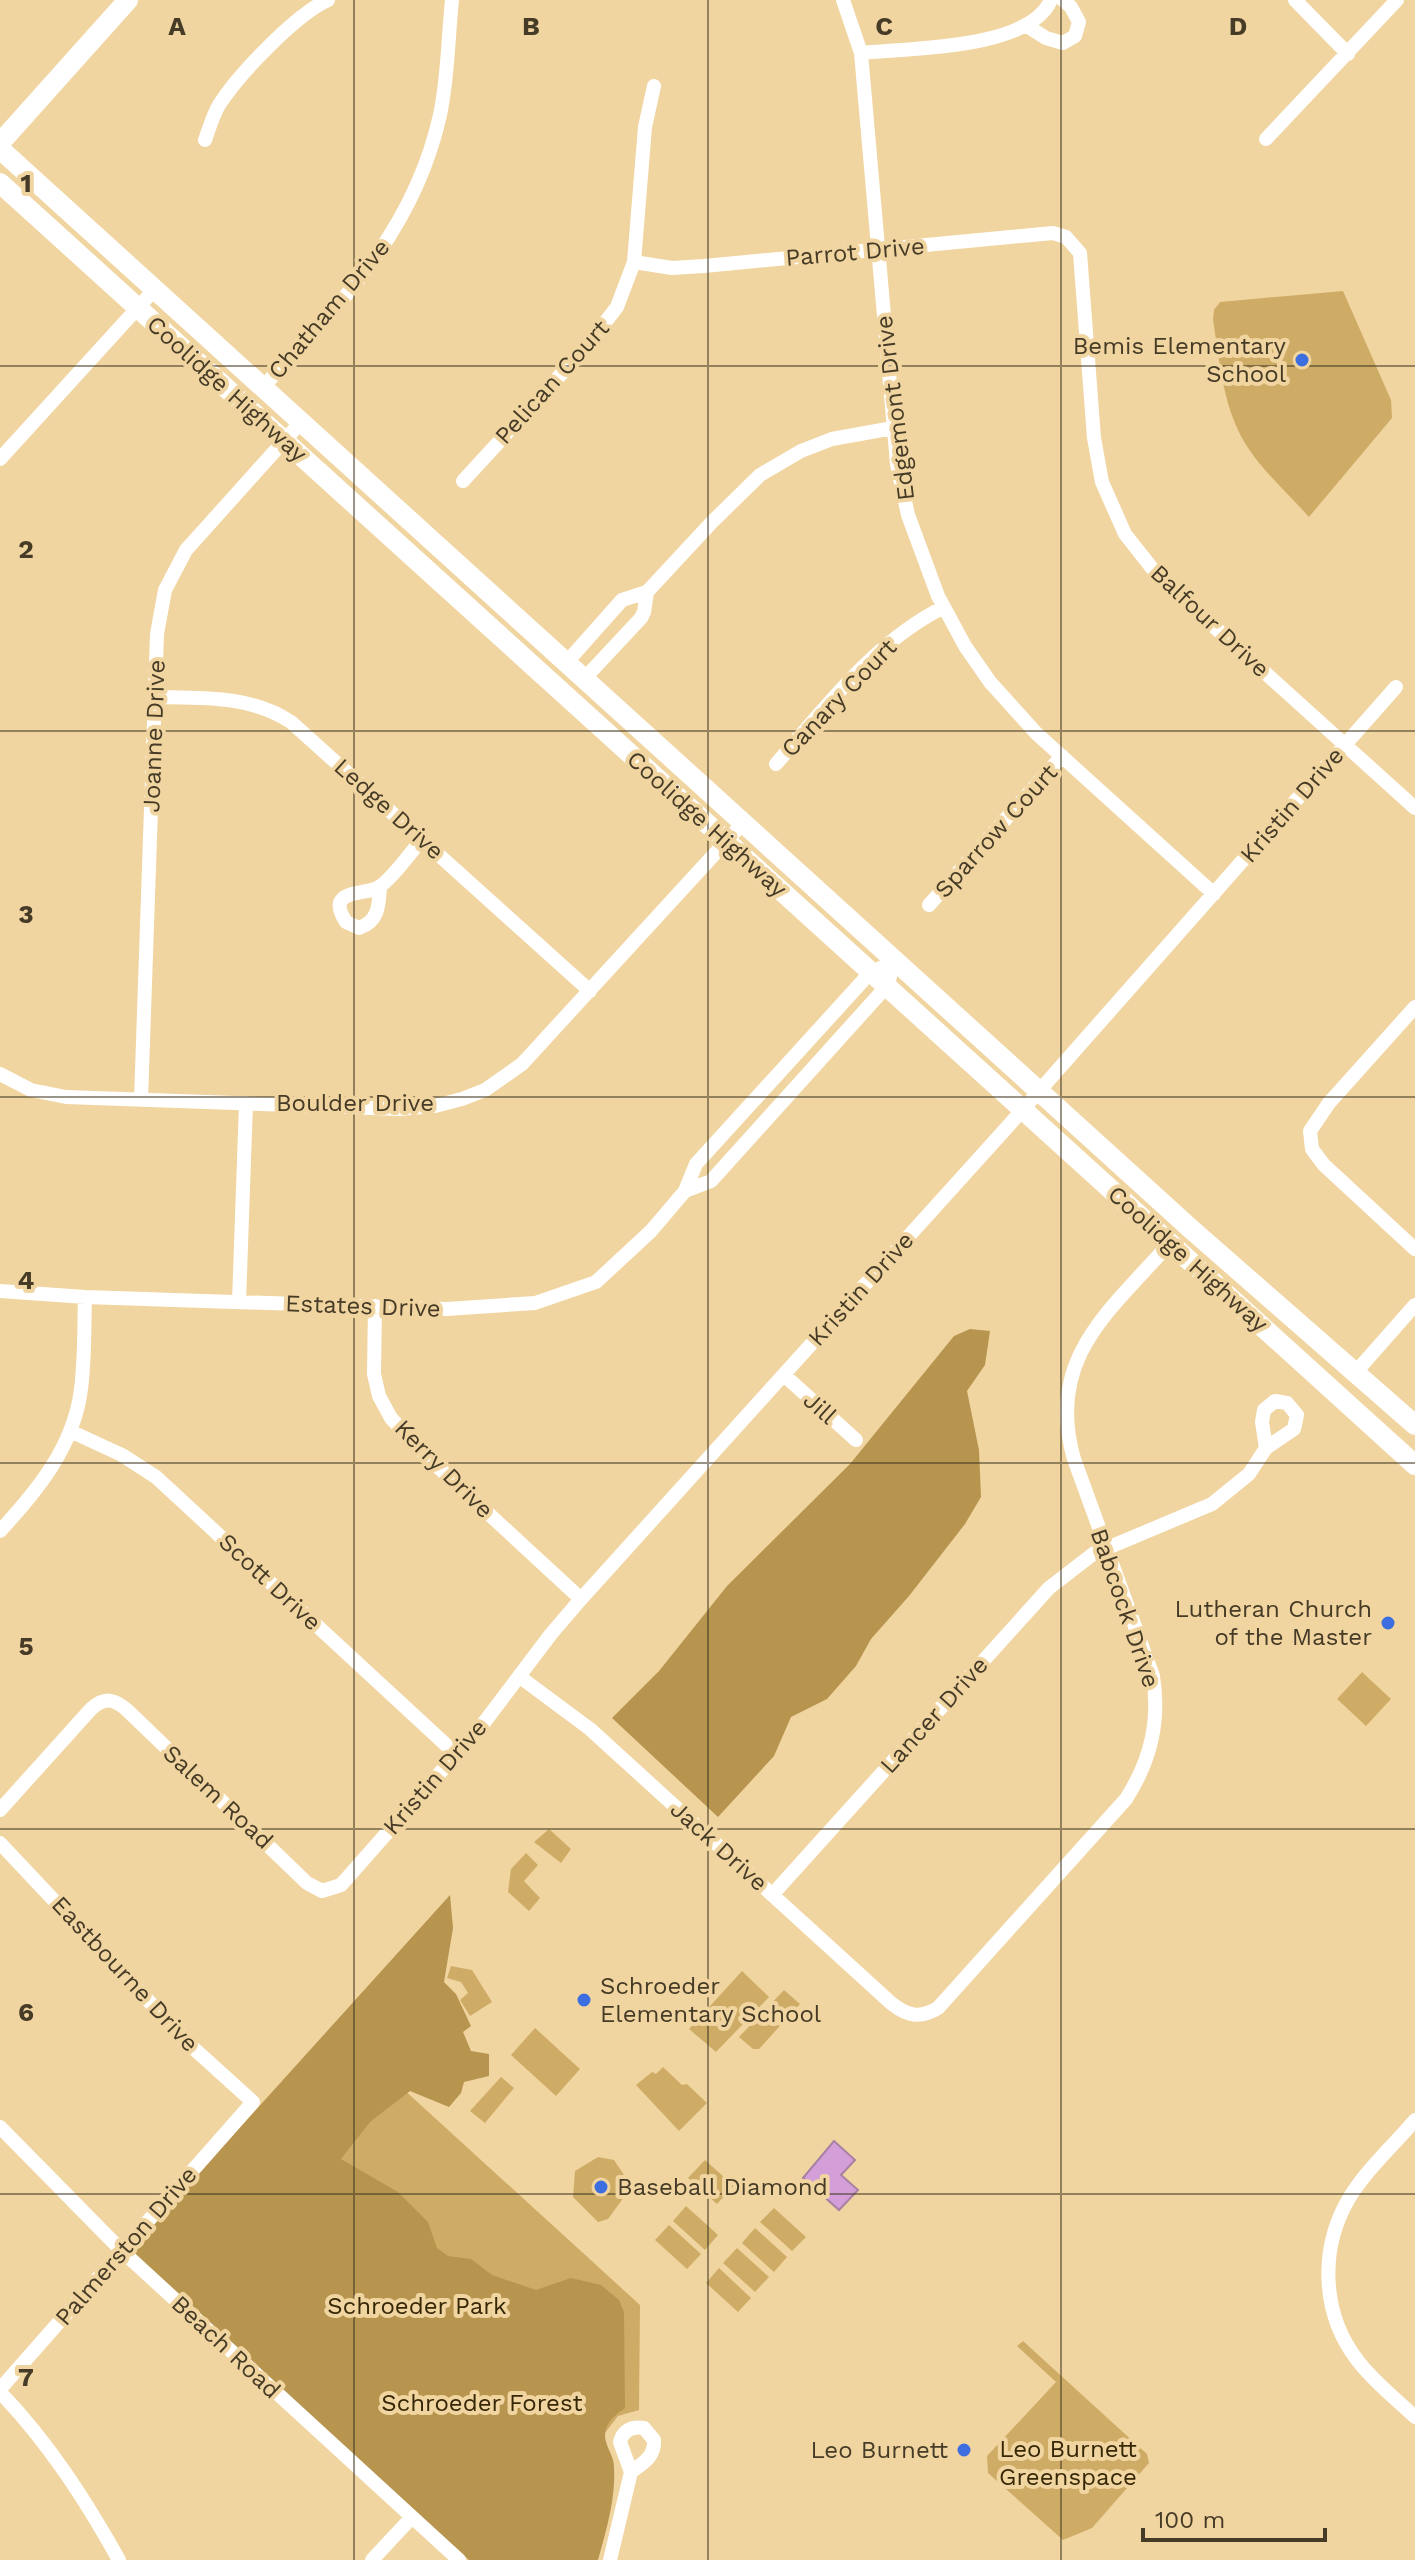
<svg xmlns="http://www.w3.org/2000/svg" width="1415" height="2560" viewBox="0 0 1415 2560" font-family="'Work Sans',sans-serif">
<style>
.green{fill:#cfac66}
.forest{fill:#b7954e}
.water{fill:#d49fd8;stroke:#a981a3;stroke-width:2}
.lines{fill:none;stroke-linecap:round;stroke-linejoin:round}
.street{stroke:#fff;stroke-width:14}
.secondary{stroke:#fff;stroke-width:20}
.grid{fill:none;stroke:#463b26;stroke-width:2;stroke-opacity:0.55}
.poi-dot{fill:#3c6edf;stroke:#f1d5a1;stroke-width:3}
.labels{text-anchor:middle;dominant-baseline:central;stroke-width:8;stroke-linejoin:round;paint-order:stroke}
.street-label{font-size:24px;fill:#463b26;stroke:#f1d5a1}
.poi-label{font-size:24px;fill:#463b26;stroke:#f1d5a1;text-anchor:end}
.park-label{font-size:24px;fill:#362706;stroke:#f1d5a1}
.grid-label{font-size:26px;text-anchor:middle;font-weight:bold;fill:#463b26;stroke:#f1d5a1;stroke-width:8;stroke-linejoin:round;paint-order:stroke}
</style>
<rect width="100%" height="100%" fill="#f1d5a1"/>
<!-- green -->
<path class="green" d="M1343,291l48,109 1,18 -83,99c-24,-27 -56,-54 -71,-87 -16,-34 -19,-73 -25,-110l1,-10 6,-8z
M1362,1672l29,27 -25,27 -29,-27z
M549,1829l22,20 -10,14 -27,-21z
M526,1853l12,12 -14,16 16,17 -11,13 -21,-19 3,-23z
M451,1966l21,4 20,32 -22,14 -10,-16 8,-7 -7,-11 -14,-4z
M742,1971l27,26 -53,55 -27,-23z
M784,1990l16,14 -41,45h-6l-14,-12z
M333,2025l307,280 -1,105 -21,6 -13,17 -251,21 -220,-200z
M535,2028l45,41 -24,27 -45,-41z
M663,2067l19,18 5,-1 20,19 -28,28 -43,-46 16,-13 4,2z
M501,2077l13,11 -29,35 -15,-12z
M598,2157l16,3 14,21 -1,12 -19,26 -10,3 -25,-25 2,-26z
M705,2160l29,26 -17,18 -29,-26z
M686,2206l32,29 -13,15 -32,-29z
M774,2208l32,29 -14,14 -32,-29z
M669,2225l32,29 -14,15 -32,-29z
M755,2228l32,29 -13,15 -32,-29z
M737,2248l32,29 -14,15 -32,-29z
M719,2268l32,30 -13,14 -32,-29z
M1023,2341l124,113 2,9 -57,65 -29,12 -75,-67 -1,-17 69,-74 -39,-36z"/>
<!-- forest -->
<path class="forest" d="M970,1329l20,2 -5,34 -18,26 12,59 2,47 -16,27 -56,72 -38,43 -15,27 -29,33 -36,18 -17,39 -56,61 -106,-99 47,-47 68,-85 123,-122 104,-128z
M450,1895l3,33 -9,54 12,12 15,32 -8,6 8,19 18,3v22l-25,6 -3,11 -12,14 -39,-16 -40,31 -29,37 57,33 30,30 9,26 11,8 23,3 21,16 44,15 35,-12 30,7 18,15 5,12 1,96c-7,5 -14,10 -18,18 -7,17 7,26 7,41 2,31 -8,64 -16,93h-129l-335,-306 -1,-8z"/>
<!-- water -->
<path class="water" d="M834,2141l21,19 -14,15 17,15 -19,20 -36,-32z"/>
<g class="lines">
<!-- street -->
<path class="street" d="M843,0l18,53 36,411 11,51 30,81 27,50 25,36 46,51 178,161
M1295,0l53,54
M1027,26l19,12 17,5 12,-7 4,-14 -8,-15 -8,-7
M861,53c48,-5 168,-3 190,-53
M1266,139l131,-139
M205,140c4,-11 8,-25 14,-35 19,-30 77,-91 109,-105
M634,262l38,6 32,-2 349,-33 13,4 14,16 14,185 8,44 23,52 34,43 256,231
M262,388c78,-84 152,-156 178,-273 8,-37 8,-77 12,-115
M0,459l154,-169
M463,481l123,-134 31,-40 17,-45 11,-135 9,-41
M566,663l56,-63 25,-8 65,-70 48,-47 41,-24 31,-12 61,-11
M584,679l57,-61 3,-6 3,-20
M155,697c47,1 95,-2 136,25l299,269
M776,764c50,-57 98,-122 168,-157
M380,886c-1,19 -1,35 -21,42l-13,-6c-22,-34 19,-26 33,-35 14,-9 32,-35 43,-48
M929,905l133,-149
M1415,1007l-86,96 -19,28 2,18 12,16 91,84
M0,1074l31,16 35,7 333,12 36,-3 27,-7 23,-9 37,-26 221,-241
M141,1100l16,-466 8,-44 21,-40 115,-128
M685,1191l26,-10 175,-194 4,-10
M0,1291l85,6 362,12 88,-6 61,-21 55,-51 34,-40 11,-27 174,-191 25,-12
M239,1302l7,-199
M375,1306l-1,68 5,22 12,22 34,37 156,144
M1355,1373l60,-68
M784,1375l72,65
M70,1431l52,24 34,22 301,278
M0,1531c38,-41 74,-85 81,-142 4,-30 3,-62 4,-92
M520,1677l70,52 301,274c16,13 29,16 47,5l188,-209c25,-39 34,-78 27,-123l-79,-217c-29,-101 36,-148 96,-216
M0,1810l91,-101c14,-13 24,-10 37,2l179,172 15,8 19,-6 142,-161 68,-90 30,-35 429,-475 386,-437
M0,1843l190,202 63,57 -253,287
M772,1895l277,-307 44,-34 119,-50 37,-30 17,-26 28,-19 3,-14 -10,-12 -12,-2 -11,9 -2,12 4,26
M1415,2120c-22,26 -50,51 -67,80 -29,51 -26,115 10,161 16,21 38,38 57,56
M0,2127l122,124 337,309
M0,2392c48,50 85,107 119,168
M372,2560l40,-43
M610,2560l21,-88 -11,-30c3,-12 12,-16 24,-14l10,12c1,17 -11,23 -23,32"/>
<!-- secondary -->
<path class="secondary" d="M0,143l128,-143
M0,149l1191,1080 224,196
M0,183l1415,1282"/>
</g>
<!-- grid -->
<path class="grid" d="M354,0v2560M708,0v2560M1061,0v2560M0,366h1415M0,731h1415M0,1097h1415M0,1463h1415M0,1829h1415M0,2194h1415"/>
<!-- markers -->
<g class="poi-dot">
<circle cx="1302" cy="360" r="8"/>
<circle cx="1388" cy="1623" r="8"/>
<circle cx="584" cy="2000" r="8"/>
<circle cx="601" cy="2187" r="8"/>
<circle cx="964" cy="2450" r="8"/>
</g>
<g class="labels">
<!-- street labels -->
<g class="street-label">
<text transform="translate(855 252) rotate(-5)">Parrot Drive</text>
<text transform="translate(329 309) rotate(-50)">Chatham Drive</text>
<text transform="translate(552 382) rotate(-48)">Pelican Court</text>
<text transform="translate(227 389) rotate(42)">Coolidge Highway</text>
<text transform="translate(895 408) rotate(-97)">Edgemont Drive</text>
<text transform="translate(1210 621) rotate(43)">Balfour Drive</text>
<text transform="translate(839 698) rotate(-46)">Canary Court</text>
<text transform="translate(154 736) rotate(-88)">Joanne Drive</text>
<text transform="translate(1292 805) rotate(-49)">Kristin Drive</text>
<text transform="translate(389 809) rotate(42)">Ledge Drive</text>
<text transform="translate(707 824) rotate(42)">Coolidge Highway</text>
<text transform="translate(996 831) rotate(-48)">Sparrow Court</text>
<text x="355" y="1103">Boulder Drive</text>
<text transform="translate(1188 1259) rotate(42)">Coolidge Highway</text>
<text transform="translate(861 1289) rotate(-48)">Kristin Drive</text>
<text transform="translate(363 1306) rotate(2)">Estates Drive</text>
<text transform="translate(820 1408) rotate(42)">Jill</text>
<text transform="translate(444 1469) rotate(45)">Kerry Drive</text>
<text transform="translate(270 1582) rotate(43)">Scott Drive</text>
<text transform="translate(1125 1608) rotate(71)">Babcock Drive</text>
<text transform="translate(934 1715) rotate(-48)">Lancer Drive</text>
<text transform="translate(435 1777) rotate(-49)">Kristin Drive</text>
<text transform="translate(218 1797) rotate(43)">Salem Road</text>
<text transform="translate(719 1846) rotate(42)">Jack Drive</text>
<text transform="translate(125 1974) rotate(47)">Eastbourne Drive</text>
<text transform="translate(126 2246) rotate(-49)">Palmerston Drive</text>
<text transform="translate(226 2347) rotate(43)">Beach Road</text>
</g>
<!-- poi labels -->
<g class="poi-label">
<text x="1286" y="346">Bemis Elementary<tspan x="1286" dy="28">School</tspan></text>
<text x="1372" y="1609">Lutheran Church<tspan x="1372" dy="28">of the Master</tspan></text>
<text x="600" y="1986" text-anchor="start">Schroeder<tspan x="600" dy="28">Elementary School</tspan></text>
<text x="617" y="2187" text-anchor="start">Baseball Diamond</text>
<text x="948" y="2450">Leo Burnett</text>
</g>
<!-- park labels -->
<g class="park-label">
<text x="417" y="2306">Schroeder Park</text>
<text x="482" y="2403">Schroeder Forest</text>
<text x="1068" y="2449">Leo Burnett<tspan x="1068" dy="28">Greenspace</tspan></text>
</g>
</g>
<g class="grid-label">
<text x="177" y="35">A</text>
<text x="531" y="35">B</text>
<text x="884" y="35">C</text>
<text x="1238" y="35">D</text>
<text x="26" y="192">1</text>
<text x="26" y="558">2</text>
<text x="26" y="923">3</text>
<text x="26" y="1289">4</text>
<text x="26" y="1655">5</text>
<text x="26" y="2021">6</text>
<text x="26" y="2386">7</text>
</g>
<!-- scale -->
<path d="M1143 2528v12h182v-12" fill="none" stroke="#463b26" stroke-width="4"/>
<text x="1155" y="2528" font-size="24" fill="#463b26" stroke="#f1d5a1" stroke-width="6" paint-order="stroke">100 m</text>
</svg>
